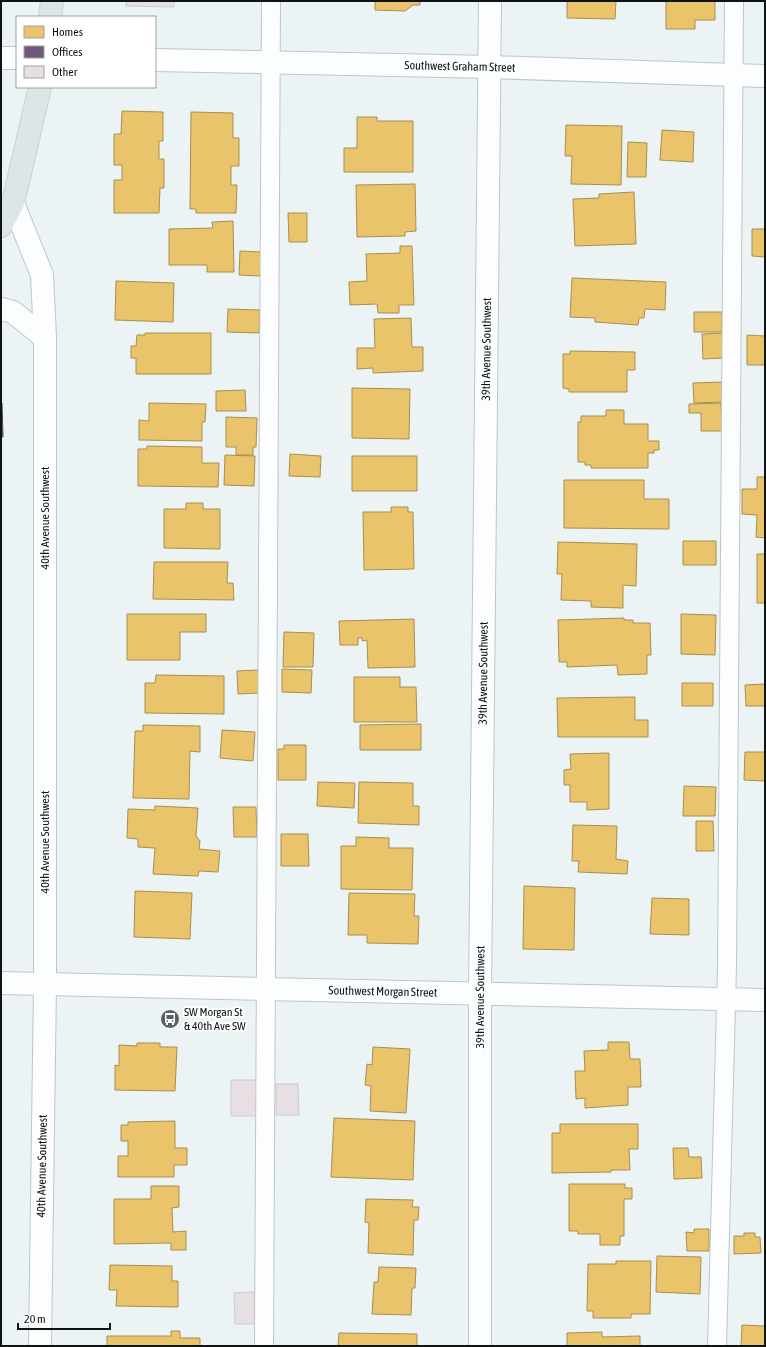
<svg xmlns="http://www.w3.org/2000/svg" width="766" height="1347" viewBox="0 0 766 1347" font-family="'Asap Condensed',sans-serif">
<style>
.homes{fill:#e9c46a;stroke:#a78f50}
.offices{fill:#6d597a;stroke:#50445b}
.building{fill:#e7dfe4;stroke:#cacbcd}
.lines{fill:none;stroke-linecap:round;stroke-linejoin:round}
.service-casing{stroke:#c0c6c7;stroke-width:20}
.minor-casing{stroke:#c0c6c7;stroke-width:24}
.tertiary-casing{stroke:#c0c6c7;stroke-width:24}
.primary-casing{stroke:#ccd0d1;stroke-width:24}
.service{stroke:#fcfdfe;stroke-width:18}
.minor{stroke:#fcfdfe;stroke-width:22}
.tertiary{stroke:#fcfdfe;stroke-width:22}
.primary{stroke:#dde5e7;stroke-width:22}
.labels{text-anchor:middle;dominant-baseline:central;stroke-width:4;stroke-linejoin:round;paint-order:stroke}
.street-label{font-size:12px;fill:#0e1314;stroke:#fff}
.poi-label{font-size:12px;fill:#0e1314;stroke:#fff;text-anchor:start}
</style>
<rect width="100%" height="100%" fill="#ebf3f5"/>
<!-- homes -->
<path class="homes" d="M375,1h45v4h-7l-8,6 -30,-1z
M567,1h49l-1,18 -48,-1z
M666,1h49v19h-20v9h-29z
M122,111l41,1v29h-4v18h5v29h-4l-1,25h-45v-33h8v-15h-8v-31h7z
M191,112l42,1v25h6v28h-8v19h6l-1,28h-40v-4h-6z
M357,117h20v4h36v51h-69v-24h13z
M566,125l56,1 -1,59 -50,-1 1,-28h-7z
M662,130l32,2 -1,30 -33,-2z
M628,142l19,1 -1,34h-19z
M415,184l1,47 -11,1v4l-48,1 -1,-52z
M634,192l2,52 -61,2 -2,-47 26,-1v-4z
M288,213h19v29h-18z
M233,221l1,51h-27v-7h-38v-36l44,-1 -1,-6z
M752,229h13v28l-13,-1z
M400,246h12l2,59h-15v8h-21l-1,-9 -27,1 -1,-23 18,-1 -1,-27 34,-1z
M240,251l22,1 -2,24 -21,-1z
M572,278l94,4 -1,28 -20,-1 -1,9h-5l-1,7 -43,-3v-4l-25,-1z
M116,281l58,2 -1,39 -58,-2z
M228,309l32,1 -1,23 -32,-1z
M694,312h28v20h-28z
M411,318l1,29h11v24l-50,2v-5l-16,1v-21h18l-1,-29z
M145,333h66v41h-75v-16h-5v-12h5l1,-11h8z
M723,333l1,25 -21,1 -1,-25z
M747,335l18,1v29h-18z
M570,351l65,1v18h-8v22h-58v-3l-6,-1v-34h7z
M722,382v20l-28,1 -1,-20z
M352,388l58,1 -1,50 -57,-1z
M245,390l1,21h-30v-20z
M149,403l57,1 -1,18h-3v19l-63,-1v-20l10,1z
M721,403l1,28h-21v-18h-12v-9z
M606,410h18v14h24v17h11v9h-5v3h-6v15h-57v-3h-6v-3h-7v-40h3v-6h25z
M226,417l31,1 -1,29h-3v8h-17v-8h-10z
M147,446l55,1v16h17l-1,24 -80,-1v-37h9z
M290,454l31,2 -1,21 -31,-1z
M225,455l30,1 -1,30 -30,-1z
M352,456h65v35h-65z
M757,477h8v61l-9,-1 1,-22 -15,-1v-25h15z
M564,480h80v19h25v30l-105,-1z
M186,503h17v6h17v40l-56,-1v-39h22z
M391,507h17v5h5l1,57 -50,1 -1,-58h28z
M683,541h33v24h-33z
M558,542l79,2 -1,42 -13,-1v23l-32,-1v-6l-30,-1 1,-26h-5z
M757,554h8v49h-8z
M154,562h74l-1,21h6l1,17 -81,-1z
M127,614h79v18h-26v28h-53z
M681,614l35,1 -1,40 -34,-1z
M624,618v2h9v3h17l1,32h-4v19l-29,1 -1,-10 -50,2v-5h-8l-1,-42z
M414,619l1,48 -47,1 -1,-28 -5,1v-3h-4v7h-18l-1,-24z
M284,632l30,1 -1,34h-30z
M282,669l30,1 -1,23 -29,-1z
M258,670l1,23 -21,1 -1,-23z
M156,675l68,1v38l-79,-1v-30h10z
M354,677h46v10h16l1,35h-63z
M682,683h31v23h-31z
M765,684v22h-19l-1,-21z
M635,697v23h13v17h-90l-1,-39z
M421,724v26h-61v-25z
M143,725l57,1v26l-10,-1 -1,48 -56,-1 2,-67h8z
M222,730l33,2 -2,29 -33,-3z
M284,745h22v35h-28v-31h6z
M745,752h20v29l-21,-1z
M609,753v56l-22,1v-8h-17v-17h-6v-15l7,-1 -1,-15z
M318,782l37,1 -1,25 -37,-2z
M359,782l54,1v23h6v19l-61,-2z
M684,786l32,1 -1,29h-32z
M155,806l43,2 -2,28 4,5 -1,8 21,2 -2,21 -19,-1 -1,5 -45,-2 2,-26 -17,-1v-8l-11,-1 1,-29 27,1z
M233,807h23l1,30h-23z
M696,821h17l1,30h-18z
M573,825l44,1 -1,33 12,2 -1,13 -49,-2 1,-11h-7z
M281,834h27l1,32h-28z
M356,837l33,1v10h24l-1,42 -71,-1v-43h15z
M524,886l51,2 -1,62 -51,-1z
M135,891l57,2 -2,46 -56,-2z
M349,893l66,1 -1,22h5l-1,28 -51,-1v-8h-19z
M652,898l37,1v36l-39,-1z
M608,1042h21l1,17h10l1,28h-13v18l-43,3v-10l-9,1 -1,-28h10l-1,-20 24,-1z
M137,1043h23v4h17l-2,44 -60,-1v-25l4,1v-21l18,1z
M373,1047l37,2 -4,64 -36,-2 1,-25 -6,-1 2,-21 5,1z
M334,1118l81,3 -2,59 -82,-3z
M175,1121v27h12v17h-13v12h-56v-21h10v-15h-7v-16h7v-3z
M560,1124h78v25h-9l1,21h-19v2l-59,1v-40h8z
M673,1148h15l1,9h12l1,21 -28,1z
M569,1184h56v4h7v11h-8v37h-4v9h-20v-11h-22v-3h-9z
M151,1186h28v21l-7,1 1,24 13,-1v19h-15v-7l-57,1v-45h37z
M366,1199l47,1 -1,7h7l-1,13h-4l-1,35 -45,-2 1,-30 -4,-1z
M694,1229h15v22h-22l-1,-19 8,1z
M744,1233h11v4h5l1,16 -27,1v-18h10z
M657,1256l44,1 -1,37 -44,-2z
M616,1261h35l-1,53h-19v4h-38v-7h-6l1,-47h28z
M110,1265l62,1v15h6v26l-62,-1 1,-16h-8z
M379,1267l37,1 -1,20h-3l-1,27 -39,-1 2,-32h4z
M742,1325l23,1v20h-24z
M171,1331h9v7h20v8h-93v-10h64z
M602,1332v5l38,-1v10h-73v-13z
M339,1333l78,1v12h-79z"/>
<!-- offices -->
<path class="offices" d="M1,403h1l1,34h-2z"/>
<!-- building -->
<path class="building" d="M126,1h48v6l-48,-1z
M231,1080h27v36h-27z
M276,1084h22l1,31h-23z
M254,1292l1,32h-20l-1,-31z"/>
<g class="lines">
<!-- service casing -->
<g class="service-casing">
<path id="service" d="M264,1346l7,-1345
M717,1346l10,-380 7,-965"/>
</g>
<!-- minor casing -->
<g class="minor-casing">
<g id="minor">
<path id="s1" d="M155,60l334,7 276,9"/>
<path d="M13,203l29,72 3,63v646l-5,362"/>
<path d="M1,309l12,3 32,26"/>
<path id="s2" d="M480,1346v-352l10,-993"/>
</g>
</g>
<!-- tertiary casing -->
<g class="tertiary-casing">
<g id="tertiary">
<path d="M1,58h16"/>
<path id="s3" d="M1,983l764,17"/>
</g>
</g>
<!-- primary casing -->
<g class="primary-casing">
<path id="primary" d="M50,17l2,-16
M1,226l12,-23 27,-116"/>
</g>
<!-- service -->
<use href="#service" class="service"/>
<!-- minor -->
<use href="#minor" class="minor"/>
<!-- tertiary -->
<use href="#tertiary" class="tertiary"/>
<!-- primary -->
<use href="#primary" class="primary"/>
</g>
<!-- icons -->
<defs>
<g id="bus-disc" transform="scale(1)"><circle r="9.5" fill="#5b6163" stroke="#fff"/><path d="M-5-6H5V4H4V6H2V4H-2V6H-4V4H-5ZM-3.5-4V0h7V-4ZM-3.5 1.2v1.5H-2V1.2ZM2 1.2v1.5H3.5V1.2Z" fill="#fff"/></g>
</defs>
<g fill-rule="evenodd">
<use href="#bus-disc" x="170" y="1019"/>
</g>
<g class="labels">
<!-- street labels -->
<g class="street-label">
<text stroke="none"><textPath href="#s1" startOffset="305">Southwest Graham Street</textPath></text>
<text stroke="none"><textPath href="#s2" startOffset="997">39th Avenue Southwest</textPath></text>
<text transform="translate(45 518) rotate(-90)">40th Avenue Southwest</text>
<text stroke="none"><textPath href="#s2" startOffset="673">39th Avenue Southwest</textPath></text>
<text transform="translate(45 842) rotate(-90)">40th Avenue Southwest</text>
<text stroke="none"><textPath href="#s3" startOffset="382">Southwest Morgan Street</textPath></text>
<text stroke="none"><textPath href="#s2" startOffset="349">39th Avenue Southwest</textPath></text>
<text transform="translate(42 1166) rotate(-89)">40th Avenue Southwest</text>
</g>
<!-- poi labels -->
<g class="poi-label">
<text x="184" y="1012">SW Morgan St<tspan x="184" dy="14">&amp; 40th Ave SW</tspan></text>
</g>
</g>
<!-- border -->
<rect width="766" height="1347" fill="none" stroke="#0e1314" stroke-width="4"/>
<!-- legend -->
<rect x="16" y="16" width="140" height="72" fill="#ffffff" stroke="#9fa1a1"/>
<rect x="24" y="26" width="20" height="12" fill="#e9c46a" stroke="#9fa1a1"/>
<text x="52" y="36" font-size="12" fill="#0e1314">Homes</text>
<rect x="24" y="46" width="20" height="12" fill="#6d597a" stroke="#9fa1a1"/>
<text x="52" y="56" font-size="12" fill="#0e1314">Offices</text>
<rect x="24" y="66" width="20" height="12" fill="#e7dfe4" stroke="#9fa1a1"/>
<text x="52" y="76" font-size="12" fill="#0e1314">Other</text>
<!-- scale -->
<path d="M18 1323v6h92v-6" fill="none" stroke="#0e1314" stroke-width="2"/>
<text x="24" y="1323" font-size="12" fill="#0e1314" stroke="#ffffff" stroke-width="3" paint-order="stroke">20 m</text>
</svg>
